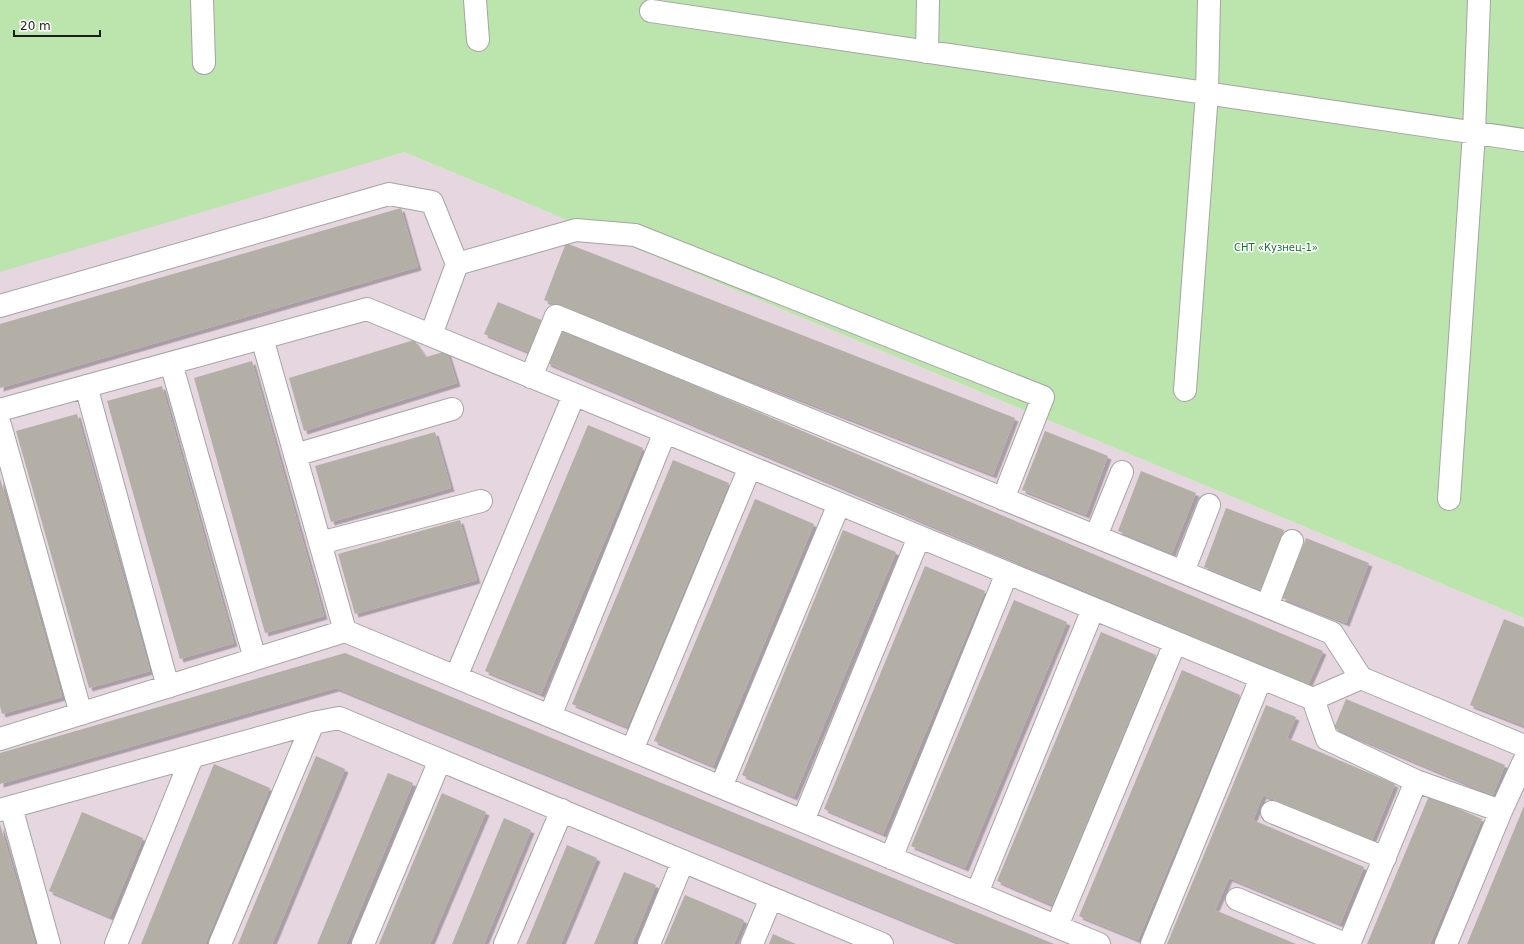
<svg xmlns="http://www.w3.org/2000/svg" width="1524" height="944" viewBox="0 0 1524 944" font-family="'DejaVu Sans',sans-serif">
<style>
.industrial{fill:#e6d6e0}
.grass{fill:#bbe5ac}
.building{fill:#b3afa6;filter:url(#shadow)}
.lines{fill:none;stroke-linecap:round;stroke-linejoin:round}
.minor-casing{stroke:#a4a4a4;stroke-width:24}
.minor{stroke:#fff;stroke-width:22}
.labels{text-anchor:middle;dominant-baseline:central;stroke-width:3;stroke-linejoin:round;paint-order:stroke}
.park-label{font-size:10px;fill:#127530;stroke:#fff}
</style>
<defs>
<filter id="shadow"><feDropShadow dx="3.5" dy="3.5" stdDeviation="0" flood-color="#0004"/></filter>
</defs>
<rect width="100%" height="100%" fill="#eeede3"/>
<!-- industrial -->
<path class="industrial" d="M404,152l1120,466v326h-1524v-680z"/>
<!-- grass -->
<path class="grass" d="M0,0h1524v618l-1120,-466 -404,120z"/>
<!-- building -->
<path class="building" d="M401,208l17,59 -418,121v-64z
M566,243l449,175 -22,57 -449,-175z
M498,302l46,19 -13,32 -47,-19z
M561,329l762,322 -15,34 -761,-322z
M414,340l12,17 21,-6 10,32 -153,48 -15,-53z
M252,361l72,255 -59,17 -71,-255z
M162,386l72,257 -54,16 -73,-258z
M77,414l73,257 -61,17 -73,-257z
M588,425l55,23 -102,246 -56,-23z
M1045,431l63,25 -22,59 -64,-25z
M435,432l16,56 -120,34 -16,-56z
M673,460l56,23 -102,244 -55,-23z
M1141,471l55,22 -24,60 -54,-22z
M0,478l62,219 -60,17 -2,-8z
M755,499l59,25 -101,242 -59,-25z
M1226,508l58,22 -23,60 -57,-23z
M460,520l17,60 -122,34 -17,-60z
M843,530l53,22 -102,245 -52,-22z
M1306,538l63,25 -23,60 -64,-25z
M925,566l60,25 -102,243 -59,-25z
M1014,600l53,22 -102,246 -54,-22z
M1504,619l20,8v99l-54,-21z
M1101,632l55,23 -104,250 -55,-24z
M345,653l709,291h-93l-625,-256 -336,96v-31z
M1182,670l58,25 -102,245 -59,-24z
M1346,699l159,66 -12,30 -159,-67z
M1266,705l30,12 -9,21 108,46 -23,56 -109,-45 -10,25 111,47 -24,57 -111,-46 -14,32 81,34h-129z
M316,756l29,13 -73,175h-34z
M214,764l56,24 -65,156h-64z
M388,773l25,10 -67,161h-29z
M442,793l44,19 -56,132h-51z
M1429,796l53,23 -52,125h-63z
M1524,806v138h-57z
M82,812l61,26 -33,79 -61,-26z
M504,818l27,12 -47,114h-32z
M0,824l35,120h-35z
M567,845l30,13 -36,86h-35z
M624,872l32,13 -24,59h-38z
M685,895l59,25 -10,24h-70z
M773,934l23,10h-27z"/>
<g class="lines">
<!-- minor casing -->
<g class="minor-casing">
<path id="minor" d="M202,0l2,63
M475,0l3,40
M651,11l873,129
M927,52l1,-52
M457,264l119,-34 59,5 408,162 -40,102
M0,306l389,-112 43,8 25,62 -26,71
M262,338l83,293
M171,363l84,296
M531,377l25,-61 776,317 29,45
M86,386l82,301
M1185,390l22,-297 2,-93
M0,410l367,-101 946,390 48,-21 163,68
M0,425l81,289
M295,455l157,-46
M1449,499l25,-366 5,-133
M1096,536l26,-64
M320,543l161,-42
M1183,572l26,-67
M1267,606l25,-65
M456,677l118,-282
M1313,699l14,40 89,42 85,30
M550,716l115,-284
M0,739l345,-108 754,313
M632,750l118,-283
M721,787l118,-283
M11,807l38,137
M0,810l313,-87 26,-5 543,226
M1272,812l113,46
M803,821l116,-284
M891,858l116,-285
M977,893l116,-284
M1237,899l108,45
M1057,926l118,-283
M116,944l76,-187
M220,944l93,-221
M363,944l77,-184
M505,944l57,-134
M649,944l34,-83
M752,944l19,-46
M1152,944l109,-266
M1349,944l67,-163
M1446,944l55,-133 23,-50"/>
</g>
<!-- minor -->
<use href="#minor" class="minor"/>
</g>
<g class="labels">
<!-- park labels -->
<g class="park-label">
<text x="1276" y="247">СНТ «Кузнец-1»</text>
</g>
</g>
<!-- scale -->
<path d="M14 30v6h86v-6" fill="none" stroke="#1d1d1d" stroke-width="2"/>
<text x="20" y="30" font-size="12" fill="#1d1d1d" stroke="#ffffff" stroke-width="3" paint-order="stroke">20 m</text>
</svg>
